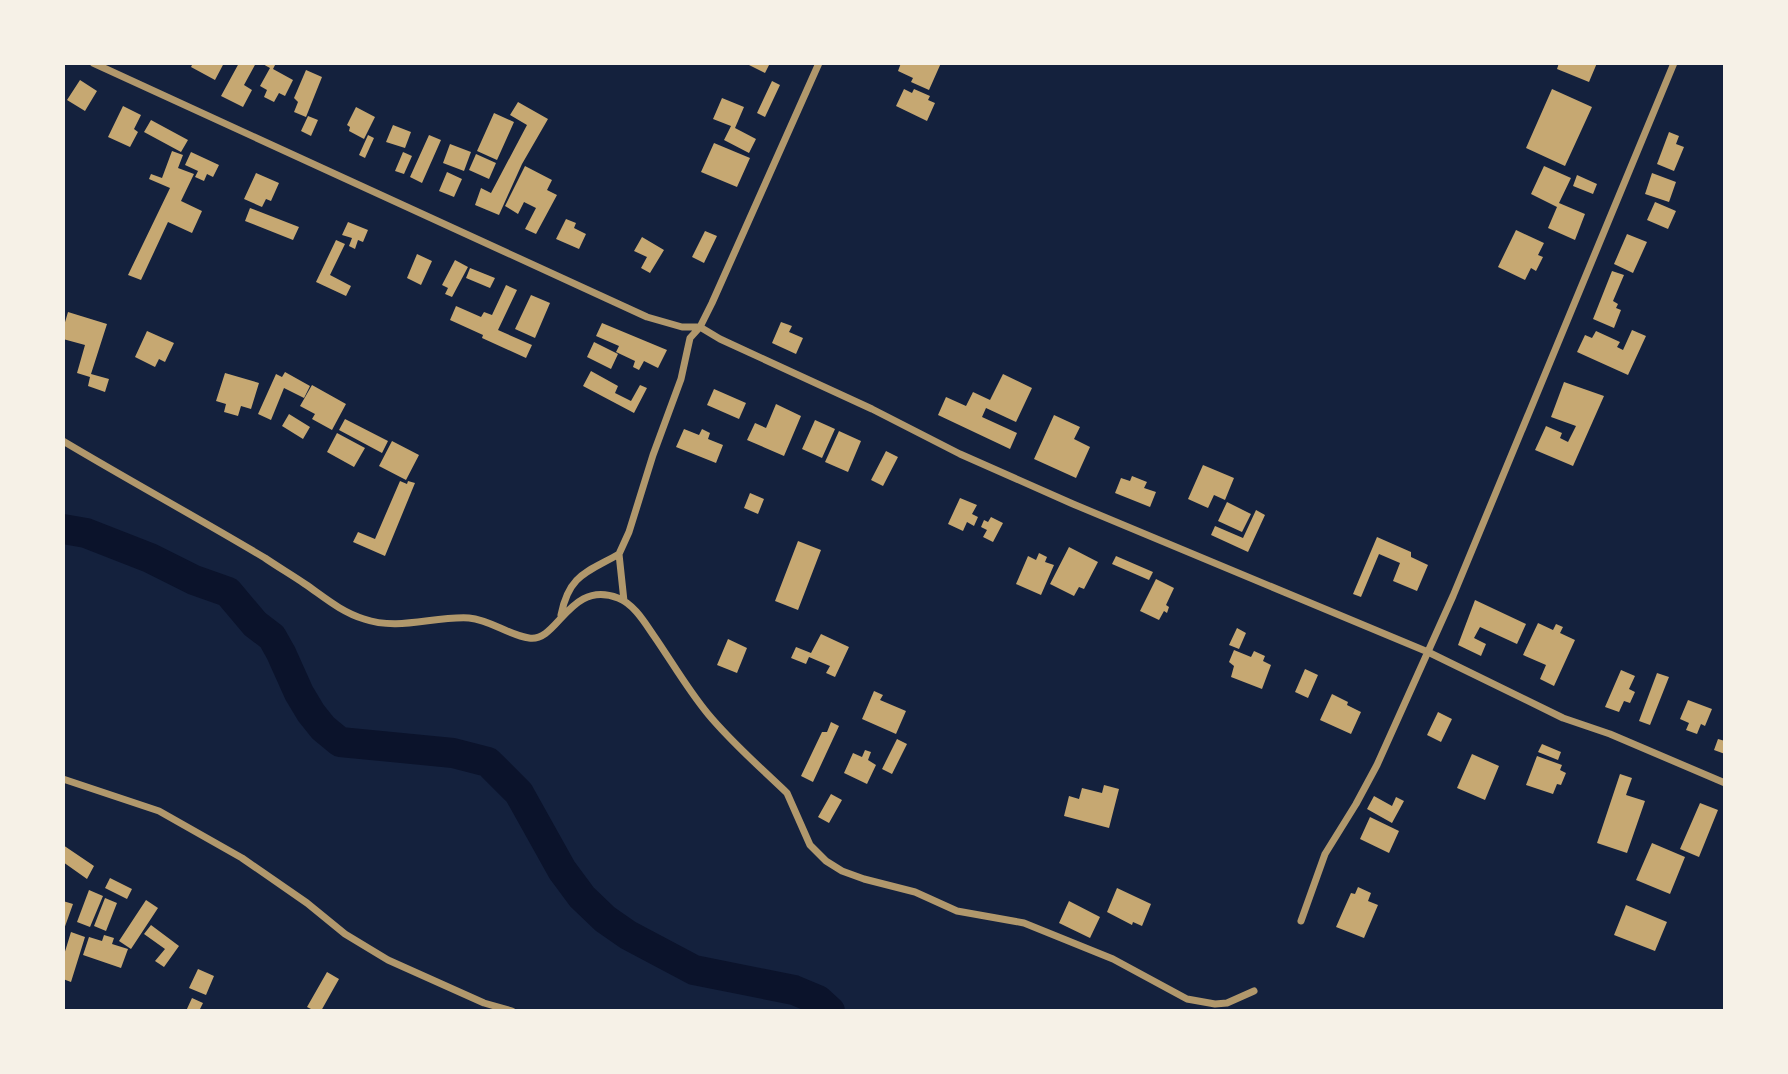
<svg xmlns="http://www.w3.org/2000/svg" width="1788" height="1074" viewBox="0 0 1788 1074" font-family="'Alegreya Sans',sans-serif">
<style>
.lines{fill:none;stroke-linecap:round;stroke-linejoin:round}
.river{stroke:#0b132b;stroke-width:30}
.building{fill:#c6a872}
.minor{stroke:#b1986c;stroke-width:7}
</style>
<rect width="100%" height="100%" fill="#14213d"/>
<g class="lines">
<!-- river -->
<path class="river" d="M63,529l23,4 64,25 44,22 34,12 27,32 17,13 9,16 18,40 12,20 12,15 17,14 113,11 35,9 31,31 43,77 20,27 23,22 23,16 66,35 100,20 24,10 12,11"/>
</g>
<!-- building -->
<path class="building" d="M193,63h31l-9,17 -24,-13z
M239,63h17l-12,22 8,5 -9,17 -22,-11z
M261,63h15l-3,6 20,11 -8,16 -6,-3 -5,9 -10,-5 3,-7 -7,-4 10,-18z
M745,63h25l-5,10z
M901,63h40l-12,27 -18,-8 2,-4 -15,-7z
M1559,63h38l-8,19 -32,-13z
M306,70l16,7 -16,40 -12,-5 4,-10 -4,-4z
M80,80l17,11 -12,20 -18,-11z
M772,81l8,4 -15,32 -8,-4z
M904,89l8,4 2,-4 16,7 -2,4 7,3 -8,18 -31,-15z
M1552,89l40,18 -27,59 -39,-18z
M722,98l22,9 -9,21 21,11 -7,14 -25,-13 7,-14 -18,-7z
M518,102l30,17 -26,45 -23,51 -24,-10 6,-17 10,5 36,-68 -17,-10z
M123,106l18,9 -7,14 4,3 -8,15 -22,-10z
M356,107l19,10 -11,22 -15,-8 1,-4 -3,-2z
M494,113l20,9 -17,38 -20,-9z
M308,116l10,4 -7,16 -10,-5z
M151,120l37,20 -7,12 -37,-20z
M393,125l18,7 -6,16 -19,-6z
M1669,132l10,4 -3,8 8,3 -10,24 -17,-7z
M368,135l6,3 -9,20 -6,-3z
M429,135l12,5 -19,43 -12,-6z
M714,143l36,15 -13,29 -36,-15z
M450,144l21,8 -7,19 -21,-8z
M172,151l11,4 -5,13 16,6 -13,27 21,10 -10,22 -24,-11 -27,58 -13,-5 42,-87 -21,-9 2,-5 11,4z
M191,152l28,13 -6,12 -6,-3 -3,7 -9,-4 3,-6 -13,-6z
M403,152l9,4 -8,18 -9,-3z
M476,154l20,9 -7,16 -20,-9z
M525,166l27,14 -5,10 10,5 -21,39 -11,-5 11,-21 -12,-6 -6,12 -13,-8z
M1544,166l27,12 -12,25 26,11 -10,26 -27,-12 9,-21 -26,-13z
M447,172l15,7 -8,18 -15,-6z
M256,173l23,10 -8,18 -5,-2 -4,8 -18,-8z
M1652,173l24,9 -7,20 -24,-8z
M1577,175l20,9 -4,10 -20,-8z
M1655,202l21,9 -8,18 -21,-9z
M250,208l49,19 -6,13 -48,-19z
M566,219l10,4 -2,5 12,6 -7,15 -23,-10z
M348,222l20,8 -5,12 -5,-2 -3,9 -6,-3 3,-8 -10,-3z
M1516,230l28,13 -6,12 5,2 -7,14 -5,-3 -6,12 -27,-13z
M705,231l12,5 -13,27 -12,-6z
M1627,234l20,8 -14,31 -19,-9z
M642,237l22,13 -14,23 -9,-5 6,-11 -13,-6z
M336,240l9,4 -15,31 21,11 -5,10 -30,-14z
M417,254l15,7 -11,24 -14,-7z
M455,260l13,7 -16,30 -7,-3 3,-6 -6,-3z
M470,268l25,10 -5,10 -24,-10z
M1612,271l12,4 -11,26 5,3 -2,4 5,2 -7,18 -21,-9z
M506,285l11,5 -19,40 34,15 -6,13 -44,-20 1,-3 -33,-15 6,-14 25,11 3,-5 8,3z
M531,295l19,8 -15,35 -20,-9z
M68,312l39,12 -16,50 18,5 -4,13 -17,-6 2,-9 -13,-4 8,-28 -22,-6v-10z
M781,322l11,4 -3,6 14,6 -7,16 -24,-11z
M602,323l65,27 -9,18 -14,-7 -5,9 -6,-3 2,-6 -19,-9 3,-6 -23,-10z
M1632,330l14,6 -18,39 -51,-23 8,-17 7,3 4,-7 24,11 -3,5 6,3z
M147,331l27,12 -9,19 -6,-3 -4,8 -20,-10z
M594,342l24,12 -7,15 -24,-12z
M591,371l27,15 -3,7 16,8 9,-16 7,3 -13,25 -51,-27z
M285,372l25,14 -6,12 -20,-10 -13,32 -13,-6 18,-40 6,3z
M225,373l34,10 -8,26 -10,-3 -3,10 -14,-4 2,-8 -10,-3z
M1003,374l29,14 -16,34 -30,-14 -4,9 35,16 -7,16 -72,-34 8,-18 20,9 7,-14 17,8z
M1564,382l40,14 -31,70 -38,-16 11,-24 16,7 -2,5 8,4 8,-16 -25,-9z
M312,385l34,19 -14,26 -20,-11 3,-5 -15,-8z
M714,389l32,14 -7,16 -32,-14z
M776,404l25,12 -17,40 -37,-16 8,-17 11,5z
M289,414l21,13 -7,12 -21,-13z
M1054,415l26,12 -6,12 16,8 -14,31 -42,-19z
M345,419l43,22 -6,12 -43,-23z
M815,420l20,9 -13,29 -20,-9z
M684,429l15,6 3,-6 8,4 -2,6 15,6 -7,18 -40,-16z
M839,431l22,10 -13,31 -23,-10z
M337,433l28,15 -11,19 -27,-15z
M392,441l27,14 -13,25 -27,-14z
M886,451l12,6 -15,29 -12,-6z
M1203,465l31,13 -9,22 -11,-5 -6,13 -20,-9z
M1132,476l15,6 -3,6 12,4 -6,15 -35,-14 6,-15 9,3z
M400,481l7,3 1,-3 7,2 -30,73 -32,-14 5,-10 17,7z
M750,493l14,6 -6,15 -14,-6z
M960,498l17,7 -5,9 6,3 -4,9 -7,-4 -4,9 -15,-7z
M1227,502l24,12 -9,18 -24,-11z
M1256,510l9,5 -17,37 -37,-17 4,-9 28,12z
M991,517l12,6 -10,19 -10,-5 4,-7 -6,-3 3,-7 4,2z
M1377,537l34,15v5l17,8 -11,26 -24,-10 7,-18 -21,-9 -18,43 -8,-3z
M798,541l23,9 -23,60 -23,-9z
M1069,547l29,15 -14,27 -5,-2 -5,9 -24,-12z
M1039,553l8,4 -2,5 9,3 -13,30 -25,-11 12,-28 8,4z
M1116,556l37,16 -4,8 -37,-16z
M1156,579l18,9 -8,17 3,2 -2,6 -3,-2 -5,9 -19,-9z
M1475,600l51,24 -9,20 -37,-17 -6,11 12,6 -5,12 -23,-11z
M1538,623l15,7 3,-6 7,3 -3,6 15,7 -21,46 -14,-7 6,-14 -23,-10z
M1237,628l9,5 -7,16 -10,-4z
M821,634l28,13 -14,30 -9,-4 4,-7 -21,-9 -3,7 -15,-6 5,-11 15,6z
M728,639l19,9 -10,25 -20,-8z
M1234,650l17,7 3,-6 11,5 -2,5 8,4 -9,24 -31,-12 3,-11 -5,-4z
M1305,669l13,6 -10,23 -13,-6z
M1621,670l14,6 -6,13 6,3 -5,11 -6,-2 -5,11 -14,-5z
M1657,673l12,4 -19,48 -11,-4z
M874,691l9,4 -3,5 26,11 -10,23 -34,-15z
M1332,694l16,8 -1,3 14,7 -10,22 -31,-14z
M1688,700l24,9 -7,17 -4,-2 -4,10 -11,-4 3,-7 -9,-4z
M1438,712l14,7 -11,23 -14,-7z
M831,722l8,4 -26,56 -12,-6 21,-44h5z
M897,739l10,5 -15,30 -10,-5z
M1718,739l7,2v13l-11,-4z
M1542,744l19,8 -3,8 -20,-8z
M865,750l6,2 -3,8 8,5 -9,19 -23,-11 9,-20 9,4z
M1472,754l27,12 -14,34 -28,-12z
M1537,756l25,9 -2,5 6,3 -5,12 -4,-1 -4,10 -27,-9z
M1620,774l12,4 -6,17 19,6 -18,52 -30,-10z
M1104,785l15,4 -10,39 -45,-12 5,-20 10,3 3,-11 20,5z
M831,794l11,6 -13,23 -11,-6z
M1374,796l18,10 4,-9 8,4 -12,22 -25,-14z
M1700,803l18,7 -19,47 -19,-8z
M1370,817l29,14 -10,22 -29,-14z
M1652,843l33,14 -15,37 -34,-14z
M63,845l31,21 -7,13 -24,-17z
M110,878l22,11 -5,10 -22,-11z
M1358,887l13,6 -3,8 10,4 -14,33 -28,-11 15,-34 4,1z
M1117,888l34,16 -9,22 -9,-4 -1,3 -25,-13z
M89,890l14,6 -13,31 -13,-5z
M105,898l12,5 -11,28 -12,-5z
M146,900l12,8 -27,41 -12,-8z
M63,901l10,3 -10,28z
M1069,901l31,16 -10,21 -31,-15z
M1626,905l41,17 -12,29 -41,-16z
M151,925l28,21 -15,21 -9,-6 10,-12 -21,-15z
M71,932l14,5 -14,45 -8,-3v-21z
M104,935l10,3 -2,6 16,5 -7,19 -38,-13 6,-18 13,4z
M198,969l16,7 -8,19 -17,-7z
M327,972l12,7 -18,32h-6l-8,-4z
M192,998l11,5 -4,8h-13z"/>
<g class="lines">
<!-- minor -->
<path class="minor" d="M93,63l554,254 35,10h18l20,12 152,70 88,45 113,50 355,148 135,66 47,16 115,49
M63,441c67,40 135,77 202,117 13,9 27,17 40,26 19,13 36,28 59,35 35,12 69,-3 105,-1 22,2 39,17 60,20 29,5 40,-59 89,-40 16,6 27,25 36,38 18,26 34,54 54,78 24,29 52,53 79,79l23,52 16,16 16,10 22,8 51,13 42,19 67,12 89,36 74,40 28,5 12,-1 27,-12
M619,554l10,-22 24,-77 28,-76 9,-41 10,-11 12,-24 107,-240
M561,615c8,-41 27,-43 58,-61l5,47
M63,779l96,32 83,47 65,45 38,31 43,26 96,43 28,8
M1301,921l24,-67 31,-50 21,-39 76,-169 221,-533"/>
</g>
<!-- border -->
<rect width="1788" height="1074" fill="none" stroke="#f6f1e7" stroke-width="130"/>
</svg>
